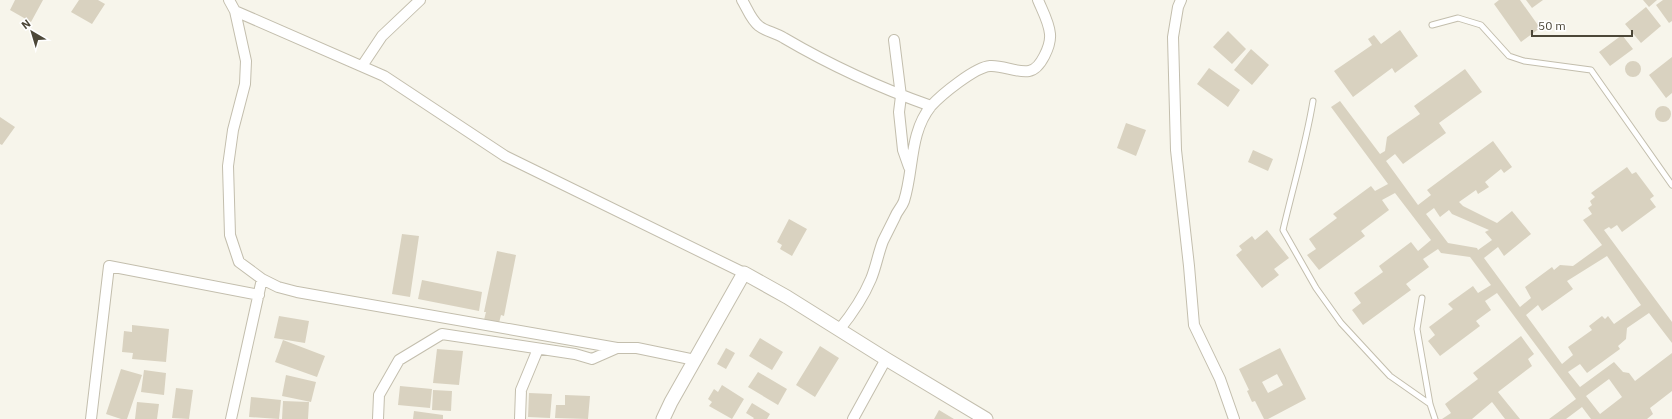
<svg xmlns="http://www.w3.org/2000/svg" width="1672" height="419" viewBox="0 0 1672 419" font-family="'IBM Plex Sans',sans-serif">
<style>
.building{fill:#d9d2c0;fill-rule:evenodd}
.lines{fill:none;stroke-linecap:round;stroke-linejoin:round}
.service-casing{stroke:#c3bead;stroke-width:7}
.minor-casing{stroke:#c3bead;stroke-width:12}
.tertiary-casing{stroke:#c3bead;stroke-width:15}
.service{stroke:#fff;stroke-width:5}
.minor{stroke:#fff;stroke-width:10}
.tertiary{stroke:#fff;stroke-width:13}
</style>
<rect width="100%" height="100%" fill="#f7f5eb"/>
<!-- building -->
<path class="building" d="M15,0h28l-12,22 -21,-12z
M79,0h19l7,4 -13,20 -21,-12z
M1499,0h21l20,28 -19,14 -27,-38z
M1526,0h17l-11,8z
M1643,0h14l-8,7z
M1663,0h9v21l-3,2 -13,-18z
M1646,7l15,19 -20,17 -16,-19z
M1400,30l18,26 -23,17 -3,-5 -39,29 -19,-26 38,-26 -4,-6 6,-4 7,9z
M1228,31l18,18 -14,15 -19,-17z
M1622,35l11,14 -23,17 -11,-14z
M1251,49l18,16 -17,20 -18,-15z
M1672,57v36l-6,5 -17,-23z
M1625 69a8 8 0 1 1 16 0a8 8 0 1 1-16 0Z
M1209,68l31,22 -12,17 -31,-23z
M1465,69l17,23 -43,31 7,10 -43,31 -8,-10 -9,7 32,44 13,-10 -4,-5 66,-49 19,26 -8,6 -3,-4 -16,13 4,5 -11,7 -2,-4 -17,12 4,4 34,17 15,-12 19,23 -27,22 -6,-9 -14,11 36,49 11,-9 -6,-11 27,-20 2,3 6,-5 13,1 29,-21 -19,-25 9,-6 -4,-6 4,-3 -2,-4 5,-4 -4,-4 36,-26 5,7 4,-2 18,24 -4,3 6,8 -34,25 -5,-7 -6,4 -2,-2 -5,3 68,92v21l-23,-30 -22,15 -1,11 -8,7 2,3 -33,24 -7,-9 -12,8 12,15 34,-25 9,10 6,1 6,8 37,-28v38l-22,17 3,6 -6,5h-56l-9,-12 -16,12h-17l27,-20 -79,-106 -12,8 6,9 -15,11 4,5 -40,30 -12,-15 7,-6 -6,-8 24,-18 -5,-5 25,-18 5,7 13,-8 -21,-28 -29,-4 -3,-4 -15,10 6,8 -23,17 5,6 -48,35 -11,-15 9,-7 -7,-10 29,-21 -4,-6 32,-24 7,9 13,-11 -36,-47 -13,7 7,10 -28,21 4,5 -46,34 -12,-15 9,-6 -7,-10 28,-21 -4,-4 38,-28 4,5 13,-7 -57,-77 9,-6 40,53 5,-3 2,-14 33,-23 -6,-8zM1434,208l6,9 9,-7 3,4 37,16 -4,2 7,8 -14,10 -1,-2 -29,-5 -22,-29zM1607,256l34,49 -27,19 -6,-8 -3,3 -3,-3 -13,10 3,4 -24,17 5,8 -11,9 -36,-49 12,-10 4,6 31,-22 -6,-8zM1609,379l13,18 -22,17 -14,-18z
M1655 114a8 8 0 1 1 16 0a8 8 0 1 1-16 0Z
M0,117l15,10 -13,18 -2,-1z
M1126,123l20,7 -10,26 -19,-8z
M1253,150l20,9 -5,12 -20,-9z
M789,219l18,10 -15,27 -12,-7 2,-4 -5,-3z
M1267,230l22,28 -15,11 5,6 -17,13 -26,-33 6,-5 -3,-4 13,-10 3,4z
M402,234l17,2 -9,61 -18,-3z
M497,251l19,4 -12,61 -3,-1 -2,8 -15,-3 2,-8h-2z
M422,280l60,12 -3,19 -61,-12z
M279,316l30,5 -4,22 -31,-5z
M132,325l37,4 -3,33 -34,-3 1,-6 -11,-1 2,-21 8,1z
M1521,336l13,18 -6,5 4,7 -34,26 22,27h-15l-13,-17 -20,17h-30l9,-6 -6,-9 33,-25 -5,-6z
M760,338l23,14 -11,18 -23,-14z
M283,340l42,16 -8,21 -42,-15z
M820,346l19,12 -24,39 -19,-12z
M726,348l9,5 -9,16 -9,-5z
M1280,348l26,51 -38,20h-4l-9,-18 -3,1 -5,-11 2,-1 -10,-21zM1277,374l6,11 -15,8 -6,-11z
M437,349l26,2 -4,34 -26,-2z
M121,369l21,6 -15,44h-6l-15,-5z
M144,370l22,3 -2,22 -23,-3z
M758,372l29,17 -9,16 -30,-18z
M286,375l30,7 -5,20 -29,-6z
M722,385l22,14 -12,20 -23,-13 3,-4 -4,-3 6,-10 4,3z
M400,386l32,3 -2,19 -32,-3z
M176,388l17,2 -4,29 -17,-1z
M433,390l19,1 -1,20 -19,-1z
M529,393l23,1 -2,24 -22,-1z
M565,395l25,1 -2,23 -33,-1 1,-13h9z
M251,397l30,3 -2,19 -30,-2z
M283,401l26,1 -1,17h-26z
M137,402l22,2 -2,15h-22z
M752,403l18,11 -3,5h-14l1,-1 -8,-5z
M939,410l15,9h-20z
M414,411l29,4v4h-30z"/>
<g class="lines">
<!-- service casing -->
<g class="service-casing">
<path id="service" d="M1432,25l26,-7 23,7 28,31 15,5 67,9 81,115
M1313,101c-7,43 -20,86 -30,129l33,58 25,35 49,53 40,28
M1422,298l-5,31 13,75 5,15"/>
</g>
<!-- minor casing -->
<g class="minor-casing">
<path id="minor" d="M229,0l6,11 11,50 -1,23 -12,46 -5,36 2,69 9,27 23,17 16,8 19,5 320,56
M742,0c5,8 9,20 17,26 6,5 17,7 25,12 46,27 96,50 147,68
M1181,0l-3,7 -5,30 3,113 13,116 5,59 26,54 14,40
M235,11l149,65 121,80 239,117
M894,40l7,56 -2,16 4,38 6,17
M362,66l20,-30 38,-36
M839,330c13,-16 24,-32 32,-51 5,-12 7,-25 12,-38 4,-8 8,-16 12,-24 2,-6 7,-10 9,-16 10,-31 5,-68 27,-95 10,-11 44,-39 59,-40 13,-1 26,7 39,5 12,-2 22,-26 21,-37 -1,-12 -8,-24 -12,-34
M91,419l18,-153 150,29
M231,419l31,-140
M378,419l1,-24 20,-35 43,-26 133,20 17,5 25,-11h20l58,12
M520,419l1,-29 17,-41
M853,419l33,-60"/>
</g>
<!-- tertiary casing -->
<g class="tertiary-casing">
<path id="tertiary" d="M663,419l8,-17 73,-129 43,24 99,62 100,60"/>
</g>
<!-- service -->
<use href="#service" class="service"/>
<!-- minor -->
<use href="#minor" class="minor"/>
<!-- tertiary -->
<use href="#tertiary" class="tertiary"/>
</g>
<!-- north arrow -->
<g transform="translate(32 32) rotate(322)" stroke="#ffffff" stroke-width="3" paint-order="stroke">
<path d="M0-3L7 15L0 10L-7 15Z" fill="#4c4738"/>
<text y="-6" font-size="11" font-weight="bold" text-anchor="middle" fill="#4c4738">N</text>
</g>
<!-- scale -->
<path d="M1532 30v6h100v-6" fill="none" stroke="#4c4738" stroke-width="2"/>
<text x="1538" y="30" font-size="12" fill="#4c4738" stroke="#ffffff" stroke-width="3" paint-order="stroke">50 m</text>
</svg>
